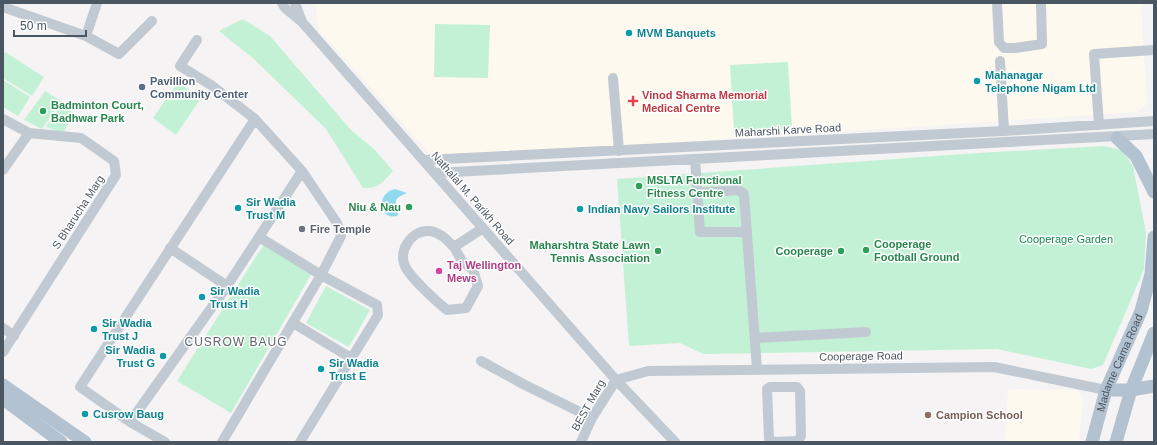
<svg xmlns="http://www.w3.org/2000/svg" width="1157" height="445" viewBox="0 0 1157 445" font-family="Arial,sans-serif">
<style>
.commercial{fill:#fdf9ef}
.green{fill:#c3f1d5}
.water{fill:#90daee}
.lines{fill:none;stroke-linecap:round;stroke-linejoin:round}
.minor{stroke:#c1cad2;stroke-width:10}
.major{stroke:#b3c2d1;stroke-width:13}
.culture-dot{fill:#0f9aa8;stroke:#fff;stroke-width:1.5}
.service-dot{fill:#5c6f8a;stroke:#fff;stroke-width:1.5}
.health-dot{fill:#e0444e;stroke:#fff;stroke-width:1.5}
.leisure-dot{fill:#2e9e5b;stroke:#fff;stroke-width:1.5}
.worship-dot{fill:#6b7280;stroke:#fff;stroke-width:1.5}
.hotel-dot{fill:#d1479c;stroke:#fff;stroke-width:1.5}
.education-dot{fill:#8d6e63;stroke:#fff;stroke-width:1.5}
.labels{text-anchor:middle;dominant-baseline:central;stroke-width:3;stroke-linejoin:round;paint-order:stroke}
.culture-label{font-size:11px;font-weight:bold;fill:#0d838f;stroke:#fff;text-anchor:start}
.service-label{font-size:11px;font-weight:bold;fill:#4e5e75;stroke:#fff;text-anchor:start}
.health-label{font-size:11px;font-weight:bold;fill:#be3a42;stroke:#fff;text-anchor:start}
.leisure-label{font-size:11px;font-weight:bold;fill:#27864d;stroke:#fff;text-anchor:start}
.street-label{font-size:11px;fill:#4a5661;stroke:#fff}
.worship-label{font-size:11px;font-weight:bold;fill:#5b616d;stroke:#fff;text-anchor:start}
.park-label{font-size:11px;fill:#17864f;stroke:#fff}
.hotel-label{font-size:11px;font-weight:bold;fill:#b23c85;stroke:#fff;text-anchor:start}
.education-label{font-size:11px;font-weight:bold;fill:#785e54;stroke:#fff;text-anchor:start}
.neighbourhood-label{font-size:12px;letter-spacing:1px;fill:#5f6368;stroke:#fff}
</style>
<rect width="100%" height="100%" fill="#f5f3f3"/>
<!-- commercial -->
<path class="commercial" d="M315,3h826l6,101 -10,8 -633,42 -71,3 -114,-127z
M1008,389l69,1 6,9 -4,43h-74z"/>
<!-- green -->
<path class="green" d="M243,19l27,17 81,94 24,20 18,21c-11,11 -13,18 -30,17l-37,-59 -71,-69 -36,-29z
M435,24l55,1 -2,53 -54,-1z
M5,52l39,25 -12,19 -29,-18v-23z
M788,62l4,67 -58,3 -4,-67z
M3,80l27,17 -12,19 -15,-9z
M178,82l23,16 -25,37 -23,-17z
M45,91l16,10 -19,28 -18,-9z
M61,105l13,8 -11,20 -17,-6z
M1104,146l18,4 11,16 13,67 -2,36 -41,96 -12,4 -94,-20 -294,5 -23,-11 -51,3 -12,-167 361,-26z
M264,244l48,29 -81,140 -54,-32z
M326,286l44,24 -21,37 -43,-24z"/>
<!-- water -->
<path class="water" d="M395,189l12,4c-14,6 -12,7 -9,21l-1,2c-19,4 -21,-23 -2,-27z"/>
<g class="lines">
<!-- minor -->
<path class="minor" d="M282,3l3,5 17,14 314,358 59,62
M295,3l7,19
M997,3l2,39 5,6h11l27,-4 -1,-41
M3,7l83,29 11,-33
M86,36l33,18 33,-33
M197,40l-17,26 31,19 44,34 47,52 35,52 4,13 -20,39 -99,167
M1000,61l4,70
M613,78l6,73
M3,119l26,14 52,5 33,23 2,14 -113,177
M1099,125l-5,-71 60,-4
M695,159l5,73h46
M424,160l580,-29 150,-10
M3,170l26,-37
M435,173l719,-39
M697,193l41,-3 6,4 13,175
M259,237l62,38 56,30 1,10 -78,127
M454,247l8,14 11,9 5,16 -12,22 -19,2c-10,-8 -35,-31 -41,-42 -9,-15 4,-37 22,-37 11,0 19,9 26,16l29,-19
M170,248l57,38
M293,323l58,35
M3,328l11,8
M755,338l111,-6
M481,361l42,23 69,34
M616,380l32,-9 346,-4 112,23
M130,422l97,-136 75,-115
M165,442l-35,-20 -50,-35 175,-268
M581,442l11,-24 24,-38
M774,442l-5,-3 -2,-50 3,-2h27l3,4 1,45 -3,5 -23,1"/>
<!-- major -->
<g class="major">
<path d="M1117,138l19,18 18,36"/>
<path d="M3,385l82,57"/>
<path d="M1106,390h25l23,-4"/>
<path d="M3,399l58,43"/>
<path id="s1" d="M1092,442l14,-52 35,-79 10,-37 3,-37"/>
<path d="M1116,442l15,-52 23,-57"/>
</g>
</g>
<!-- markers -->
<g class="culture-dot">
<circle cx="629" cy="33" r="4"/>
<circle cx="977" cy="81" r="4"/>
<circle cx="238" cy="208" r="4"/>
<circle cx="580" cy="209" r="4"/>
<circle cx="202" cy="297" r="4"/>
<circle cx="94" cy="329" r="4"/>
<circle cx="163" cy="356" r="4"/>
<circle cx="321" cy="369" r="4"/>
<circle cx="85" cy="414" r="4"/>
</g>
<circle class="service-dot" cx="142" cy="87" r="4"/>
<path class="health-dot" d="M631 95h4v4h4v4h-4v4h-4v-4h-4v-4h4z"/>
<g class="leisure-dot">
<circle cx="43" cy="111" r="4"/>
<circle cx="639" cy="186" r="4"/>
<circle cx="409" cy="207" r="4"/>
<circle cx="866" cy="250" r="4"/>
<circle cx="658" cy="251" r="4"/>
<circle cx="841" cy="251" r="4"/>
</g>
<circle class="worship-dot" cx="302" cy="229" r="4"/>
<circle class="hotel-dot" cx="439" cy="271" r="4"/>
<circle class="education-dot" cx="928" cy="415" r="4"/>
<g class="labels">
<!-- culture labels -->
<g class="culture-label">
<text x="637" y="33">MVM Banquets</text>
<text x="985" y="75">Mahanagar<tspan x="985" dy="13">Telephone Nigam Ltd</tspan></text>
<text x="246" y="202">Sir Wadia<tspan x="246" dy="13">Trust M</tspan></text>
<text x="588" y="209">Indian Navy Sailors Institute</text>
<text x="210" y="291">Sir Wadia<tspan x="210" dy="13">Trust H</tspan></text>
<text x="102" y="323">Sir Wadia<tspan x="102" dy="13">Trust J</tspan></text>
<text x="155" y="350" text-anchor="end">Sir Wadia<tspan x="155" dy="13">Trust G</tspan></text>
<text x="329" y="363">Sir Wadia<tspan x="329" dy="13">Trust E</tspan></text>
<text x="93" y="414">Cusrow Baug</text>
</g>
<!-- service labels -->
<g class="service-label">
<text x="150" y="81">Pavillion<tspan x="150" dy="13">Community Center</tspan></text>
</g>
<!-- health labels -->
<g class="health-label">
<text x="642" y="95">Vinod Sharma Memorial<tspan x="642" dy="13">Medical Centre</tspan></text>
</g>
<!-- leisure labels -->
<g class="leisure-label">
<text x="51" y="105">Badminton Court,<tspan x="51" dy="13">Badhwar Park</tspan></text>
<text x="647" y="180">MSLTA Functional<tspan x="647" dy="13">Fitness Centre</tspan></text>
<text x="401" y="207" text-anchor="end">Niu &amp; Nau</text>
<text x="874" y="244">Cooperage<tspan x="874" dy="13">Football Ground</tspan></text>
<text x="650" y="245" text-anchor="end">Maharshtra State Lawn<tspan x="650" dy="13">Tennis Association</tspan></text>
<text x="833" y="251" text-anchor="end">Cooperage</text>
</g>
<!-- street labels -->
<g class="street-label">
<text transform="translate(788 130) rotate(-3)">Maharshi Karve Road</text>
<text transform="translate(473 198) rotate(49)">Nathalal M. Parikh Road</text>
<text transform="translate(78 212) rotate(-57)">S Bharucha Marg</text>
<text transform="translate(861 356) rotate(-1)">Cooperage Road</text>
<text stroke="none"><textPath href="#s1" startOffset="84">Madame Cama Road</textPath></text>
<text transform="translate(588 405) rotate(-61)">BEST Marg</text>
</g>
<!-- worship labels -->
<g class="worship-label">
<text x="310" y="229">Fire Temple</text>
</g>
<!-- park labels -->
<g class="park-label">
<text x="1066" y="239">Cooperage Garden</text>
</g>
<!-- hotel labels -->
<g class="hotel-label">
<text x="447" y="265">Taj Wellington<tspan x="447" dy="13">Mews</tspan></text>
</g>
<!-- education labels -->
<g class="education-label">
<text x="936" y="415">Campion School</text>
</g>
<!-- neighbourhood labels -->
<g class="neighbourhood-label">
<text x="236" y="342">CUSROW BAUG</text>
</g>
</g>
<!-- border -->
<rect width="1157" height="445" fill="none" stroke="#4a5661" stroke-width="8"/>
<!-- scale -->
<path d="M14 30v6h72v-6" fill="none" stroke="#4a5661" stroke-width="2"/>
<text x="20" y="30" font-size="12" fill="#4a5661" stroke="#ffffff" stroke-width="3" paint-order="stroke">50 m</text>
</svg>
